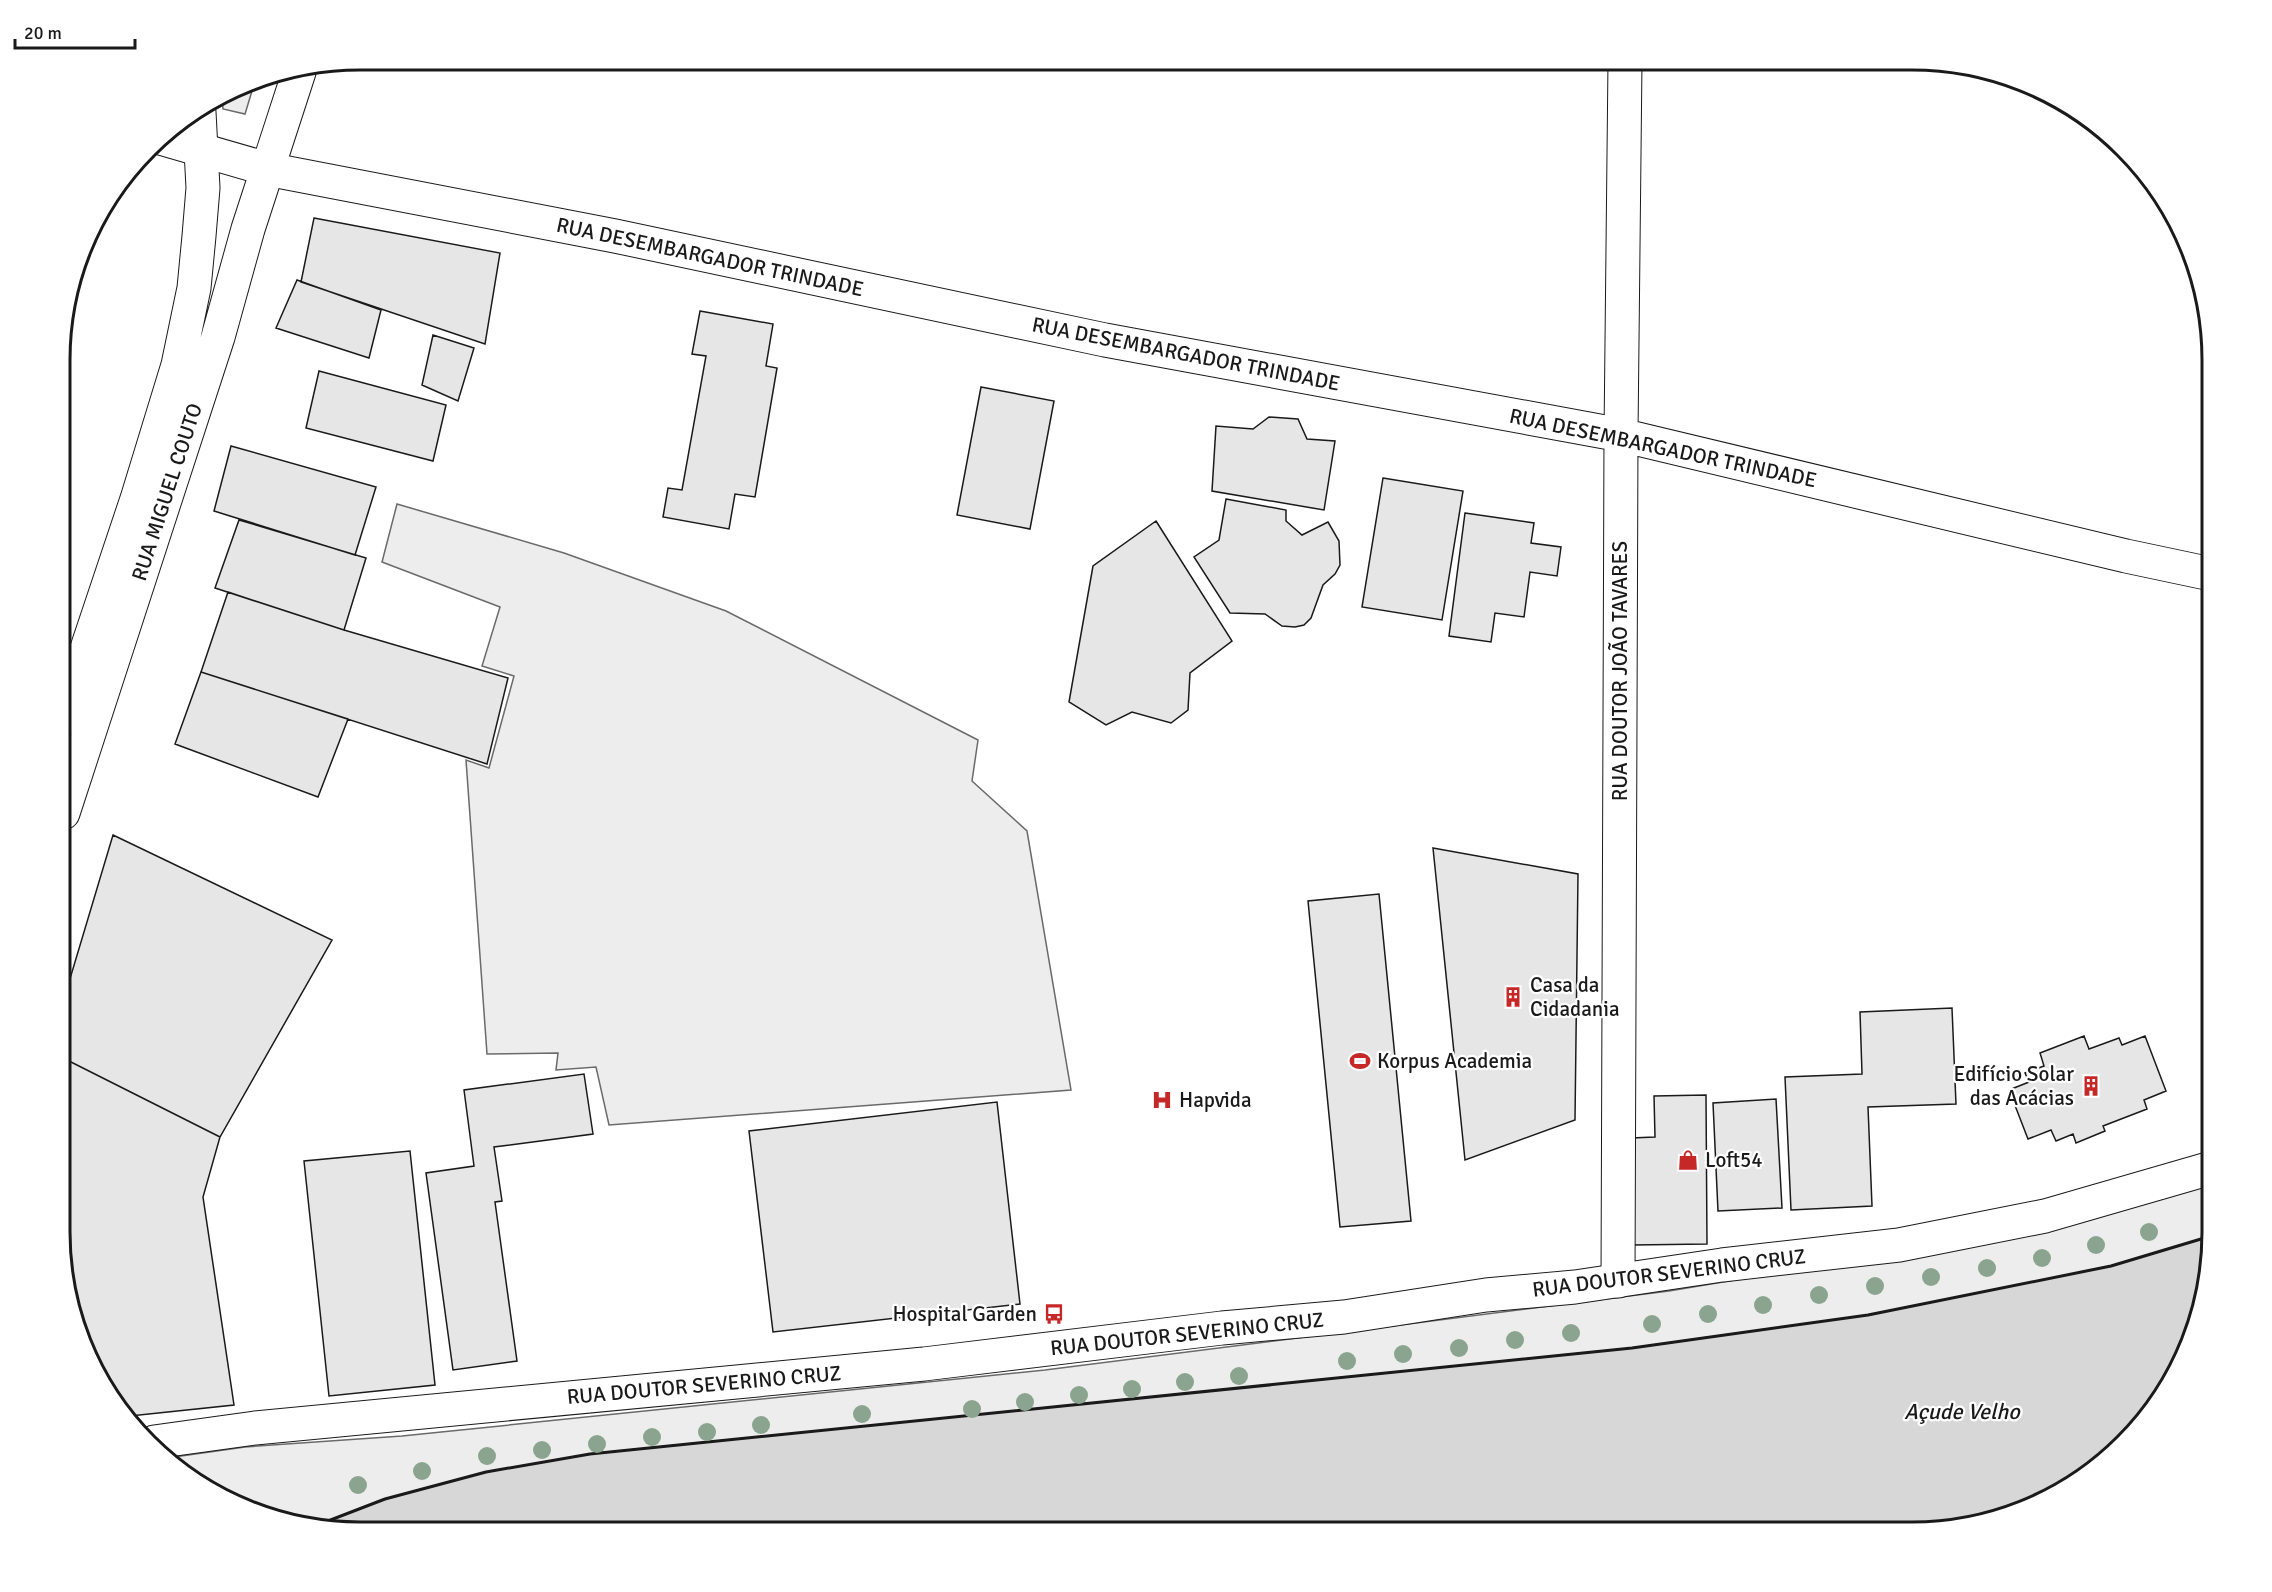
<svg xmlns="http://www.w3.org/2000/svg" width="2272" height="1592" viewBox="0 0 2272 1592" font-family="Signika,sans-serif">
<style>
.built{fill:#ededed;stroke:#6a6a6a;stroke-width:1.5}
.water{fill:#d7d7d7;stroke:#6a6a6a;stroke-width:1.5}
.building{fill:#e6e6e6;stroke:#1a1a1a;stroke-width:1.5}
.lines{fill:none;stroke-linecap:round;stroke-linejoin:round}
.minor-casing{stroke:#1a1a1a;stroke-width:35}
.major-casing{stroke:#1a1a1a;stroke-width:35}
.minor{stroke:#fff;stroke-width:33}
.major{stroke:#fff;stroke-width:33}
.wall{stroke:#1a1a1a;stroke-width:3}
.tree{fill:#8aa48f}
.labels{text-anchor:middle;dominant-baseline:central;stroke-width:4.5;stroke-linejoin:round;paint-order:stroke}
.street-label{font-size:21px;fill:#1a1a1a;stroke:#fff}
.poi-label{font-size:21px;fill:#1a1a1a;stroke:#fff;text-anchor:start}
.water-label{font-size:22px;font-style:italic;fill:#1a1a1a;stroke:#fff}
.rim{fill:none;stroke:#1a1a1a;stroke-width:3}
</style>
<rect width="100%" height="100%" fill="#fff"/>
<!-- built -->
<path class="built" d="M255,81l-10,33 -22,-5 -1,-12 24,-14z
M397,504l167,49 162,58 252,129 -6,41 55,50 44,259 -462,35 -13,-58 -40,3 2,-17 -71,1 -21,-294 23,8 25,-92 -32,-10 18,-59 -118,-45z
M2211,1177v59l-100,30 -243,49 -236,33 -1042,106 -205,45 -70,27 -51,-10 -86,-46 -11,-12 78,-11 157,-11 643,-66 624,-79 409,-68z"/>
<!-- water -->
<path class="water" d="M2211,1236v15l-15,77 -46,86 -41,44 -64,43 -56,21 -77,10 -1571,-1 -26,-5 70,-27 101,-27 104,-18 1042,-106 236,-33 243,-49z"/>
<!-- building -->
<path class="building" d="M314,218l186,35 -15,91 -184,-62z
M297,280l84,30 -12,48 -93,-30z
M700,311l73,13 -7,42 11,2 -22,129 -20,-3 -6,35 -66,-12 5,-29 14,2 24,-134 -14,-2z
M433,335l41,13 -16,53 -36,-16z
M319,371l127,34 -13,56 -127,-33z
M981,387l73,14 -24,128 -73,-14z
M1269,417l29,2 9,20 28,2 -11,69 -112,-19 4,-65 37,3z
M231,446l145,41 -21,68 -141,-44z
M1383,478l80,13 -21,129 -80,-13z
M1226,499l60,11v11l16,14 26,-13 11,19 1,24 -5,9 -12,11 -12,33 -7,7 -9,2 -13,-1 -17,-12 -35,-1 -36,-56 25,-17z
M1465,513l69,10 -3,20 30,4 -4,29 -27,-4 -6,45 -29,-4 -4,29 -42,-6z
M239,520l127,38 -22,72 -129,-42z
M1156,521l76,120 -42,32 -2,37 -17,13 -39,-11 -26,13 -37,-23 24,-136z
M228,592l116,38 164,48 -21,86 -286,-92z
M201,672l147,47 -30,78 -143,-53z
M113,835l219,105 -112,197 -157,-79v-56z
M1433,848l145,26 -3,246 -110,40z
M1379,894l32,327 -71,6 -32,-326z
M1952,1008l4,96 -88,3 4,99 -81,4 -6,-133 77,-3 -2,-62z
M2084,1036l5,13 30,-11 3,7 23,-9 21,55 -22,9 3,9 -44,17 2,5 -29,12 -3,-9 -17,7 -5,-11 -23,9 -19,-49 20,-8 -4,-9 19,-7 -4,-13z
M63,1058l157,79 -17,60 31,208 -104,11 -30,-34 -37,-112z
M584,1074l9,60 -99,13 8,54 -7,1 22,159 -64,9 -27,-197 48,-7 -10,-76z
M1706,1095l1,149 -74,1 -2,-107 24,-1 -1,-41z
M1776,1099l6,109 -64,3 -5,-108z
M997,1102l23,202 -247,28 -24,-201z
M410,1151l25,234 -106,11 -25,-235z"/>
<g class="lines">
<!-- minor casing -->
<g class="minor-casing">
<path id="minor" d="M160,138l107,31 348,67 490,104 516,95 505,121 85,18
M1618,1281l3,-846 4,-374"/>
</g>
<!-- major casing -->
<g class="major-casing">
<path id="major" d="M63,720l74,-221 41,-134 16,-77 5,-52 4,-48 -4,-76
M63,813l155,-476 30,-108 51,-157
M154,1442l101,-14 669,-64 298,-36 122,-11 142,-22 89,-8 147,-22 177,-20 146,-29 166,-48"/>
</g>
<!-- minor -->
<use href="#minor" class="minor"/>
<!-- major -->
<use href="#major" class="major"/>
<!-- wall -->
<path class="wall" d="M315,1526l70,-27 101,-27 104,-18 1042,-106 236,-33 243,-49 100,-30"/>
</g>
<!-- trees -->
<g class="tree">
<circle cx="2149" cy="1232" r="9"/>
<circle cx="2096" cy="1245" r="9"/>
<circle cx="2042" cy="1258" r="9"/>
<circle cx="1987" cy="1268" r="9"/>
<circle cx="1931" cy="1277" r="9"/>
<circle cx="1875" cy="1286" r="9"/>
<circle cx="1819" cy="1295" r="9"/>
<circle cx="1763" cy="1305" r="9"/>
<circle cx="1708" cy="1314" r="9"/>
<circle cx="1652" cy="1324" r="9"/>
<circle cx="1571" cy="1333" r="9"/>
<circle cx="1515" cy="1340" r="9"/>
<circle cx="1459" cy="1348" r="9"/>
<circle cx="1403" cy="1354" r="9"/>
<circle cx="1347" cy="1361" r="9"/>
<circle cx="1239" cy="1376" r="9"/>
<circle cx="1185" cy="1382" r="9"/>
<circle cx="1132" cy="1389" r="9"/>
<circle cx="1079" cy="1395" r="9"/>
<circle cx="1025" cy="1402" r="9"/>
<circle cx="972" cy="1409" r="9"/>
<circle cx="862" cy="1414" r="9"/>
<circle cx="761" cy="1425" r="9"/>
<circle cx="707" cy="1432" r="9"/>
<circle cx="652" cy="1437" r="9"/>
<circle cx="597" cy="1444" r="9"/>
<circle cx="542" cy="1450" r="9"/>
<circle cx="487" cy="1456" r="9"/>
<circle cx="422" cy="1471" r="9"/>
<circle cx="358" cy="1485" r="9"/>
</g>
<!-- icons -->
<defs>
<g id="building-bare" transform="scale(1.62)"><path d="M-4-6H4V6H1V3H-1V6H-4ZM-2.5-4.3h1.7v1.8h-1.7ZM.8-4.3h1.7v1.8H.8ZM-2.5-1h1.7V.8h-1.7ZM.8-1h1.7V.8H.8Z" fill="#c62828" stroke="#fff" stroke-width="2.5" paint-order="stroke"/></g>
<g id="stadium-bare" transform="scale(1.62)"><path d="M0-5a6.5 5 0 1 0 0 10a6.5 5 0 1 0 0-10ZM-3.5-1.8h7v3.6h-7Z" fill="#c62828" stroke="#fff" stroke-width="2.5" paint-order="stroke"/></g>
<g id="hospital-bare" transform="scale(1.62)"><path d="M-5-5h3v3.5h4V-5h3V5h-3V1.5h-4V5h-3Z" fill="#c62828" stroke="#fff" stroke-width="2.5" paint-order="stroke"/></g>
<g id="shop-bare" transform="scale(1.62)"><path d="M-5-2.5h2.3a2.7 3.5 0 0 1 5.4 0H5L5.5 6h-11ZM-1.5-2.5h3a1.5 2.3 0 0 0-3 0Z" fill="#c62828" stroke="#fff" stroke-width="2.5" paint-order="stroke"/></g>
<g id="bus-bare" transform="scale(1.62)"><path d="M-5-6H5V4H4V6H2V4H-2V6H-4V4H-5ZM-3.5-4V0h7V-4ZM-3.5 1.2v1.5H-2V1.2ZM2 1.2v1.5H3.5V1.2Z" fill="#c62828" stroke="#fff" stroke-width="2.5" paint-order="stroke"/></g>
</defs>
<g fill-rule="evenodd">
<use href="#building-bare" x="1513" y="997"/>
<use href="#stadium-bare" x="1360" y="1061"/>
<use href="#building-bare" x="2091" y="1086"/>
<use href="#hospital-bare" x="1162" y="1100"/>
<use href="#shop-bare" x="1688" y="1160"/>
<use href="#bus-bare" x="1054" y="1314"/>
</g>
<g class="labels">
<!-- street labels -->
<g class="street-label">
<text transform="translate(710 257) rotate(12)">RUA DESEMBARGADOR TRINDADE</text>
<text transform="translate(1186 354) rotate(11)">RUA DESEMBARGADOR TRINDADE</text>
<text transform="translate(1663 448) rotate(12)">RUA DESEMBARGADOR TRINDADE</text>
<text transform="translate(167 492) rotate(-72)">RUA MIGUEL COUTO</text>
<text transform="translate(1620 671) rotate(-90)">RUA DOUTOR JOÃO TAVARES</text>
<text transform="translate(1669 1273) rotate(-7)">RUA DOUTOR SEVERINO CRUZ</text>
<text transform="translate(1187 1334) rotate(-6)">RUA DOUTOR SEVERINO CRUZ</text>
<text transform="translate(704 1385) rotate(-5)">RUA DOUTOR SEVERINO CRUZ</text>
</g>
<!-- poi labels -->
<g class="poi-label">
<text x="1530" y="985">Casa da<tspan x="1530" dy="24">Cidadania</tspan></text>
<text x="1377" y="1061">Korpus Academia</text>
<text x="2074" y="1074" text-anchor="end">Edifício Solar<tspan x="2074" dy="24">das Acácias</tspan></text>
<text x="1179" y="1100">Hapvida</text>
<text x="1705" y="1160">Loft54</text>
<text x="1037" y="1314" text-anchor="end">Hospital Garden</text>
</g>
<!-- water labels -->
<g class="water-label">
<text x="1962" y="1411">Açude Velho</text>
</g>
</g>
<!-- crop -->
<path d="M0 0H2272V1592H0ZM360 70H1912A290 290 0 0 1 2202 360V1232A290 290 0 0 1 1912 1522H360A290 290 0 0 1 70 1232V360A290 290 0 0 1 360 70Z" fill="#fff" fill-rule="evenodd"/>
<path class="rim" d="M360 70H1912A290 290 0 0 1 2202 360V1232A290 290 0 0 1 1912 1522H360A290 290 0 0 1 70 1232V360A290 290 0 0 1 360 70Z"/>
<!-- scale -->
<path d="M15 39v9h120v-9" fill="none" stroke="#1a1a1a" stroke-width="3"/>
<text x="24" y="39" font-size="18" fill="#1a1a1a" stroke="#ffffff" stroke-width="4.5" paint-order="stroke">20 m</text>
</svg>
